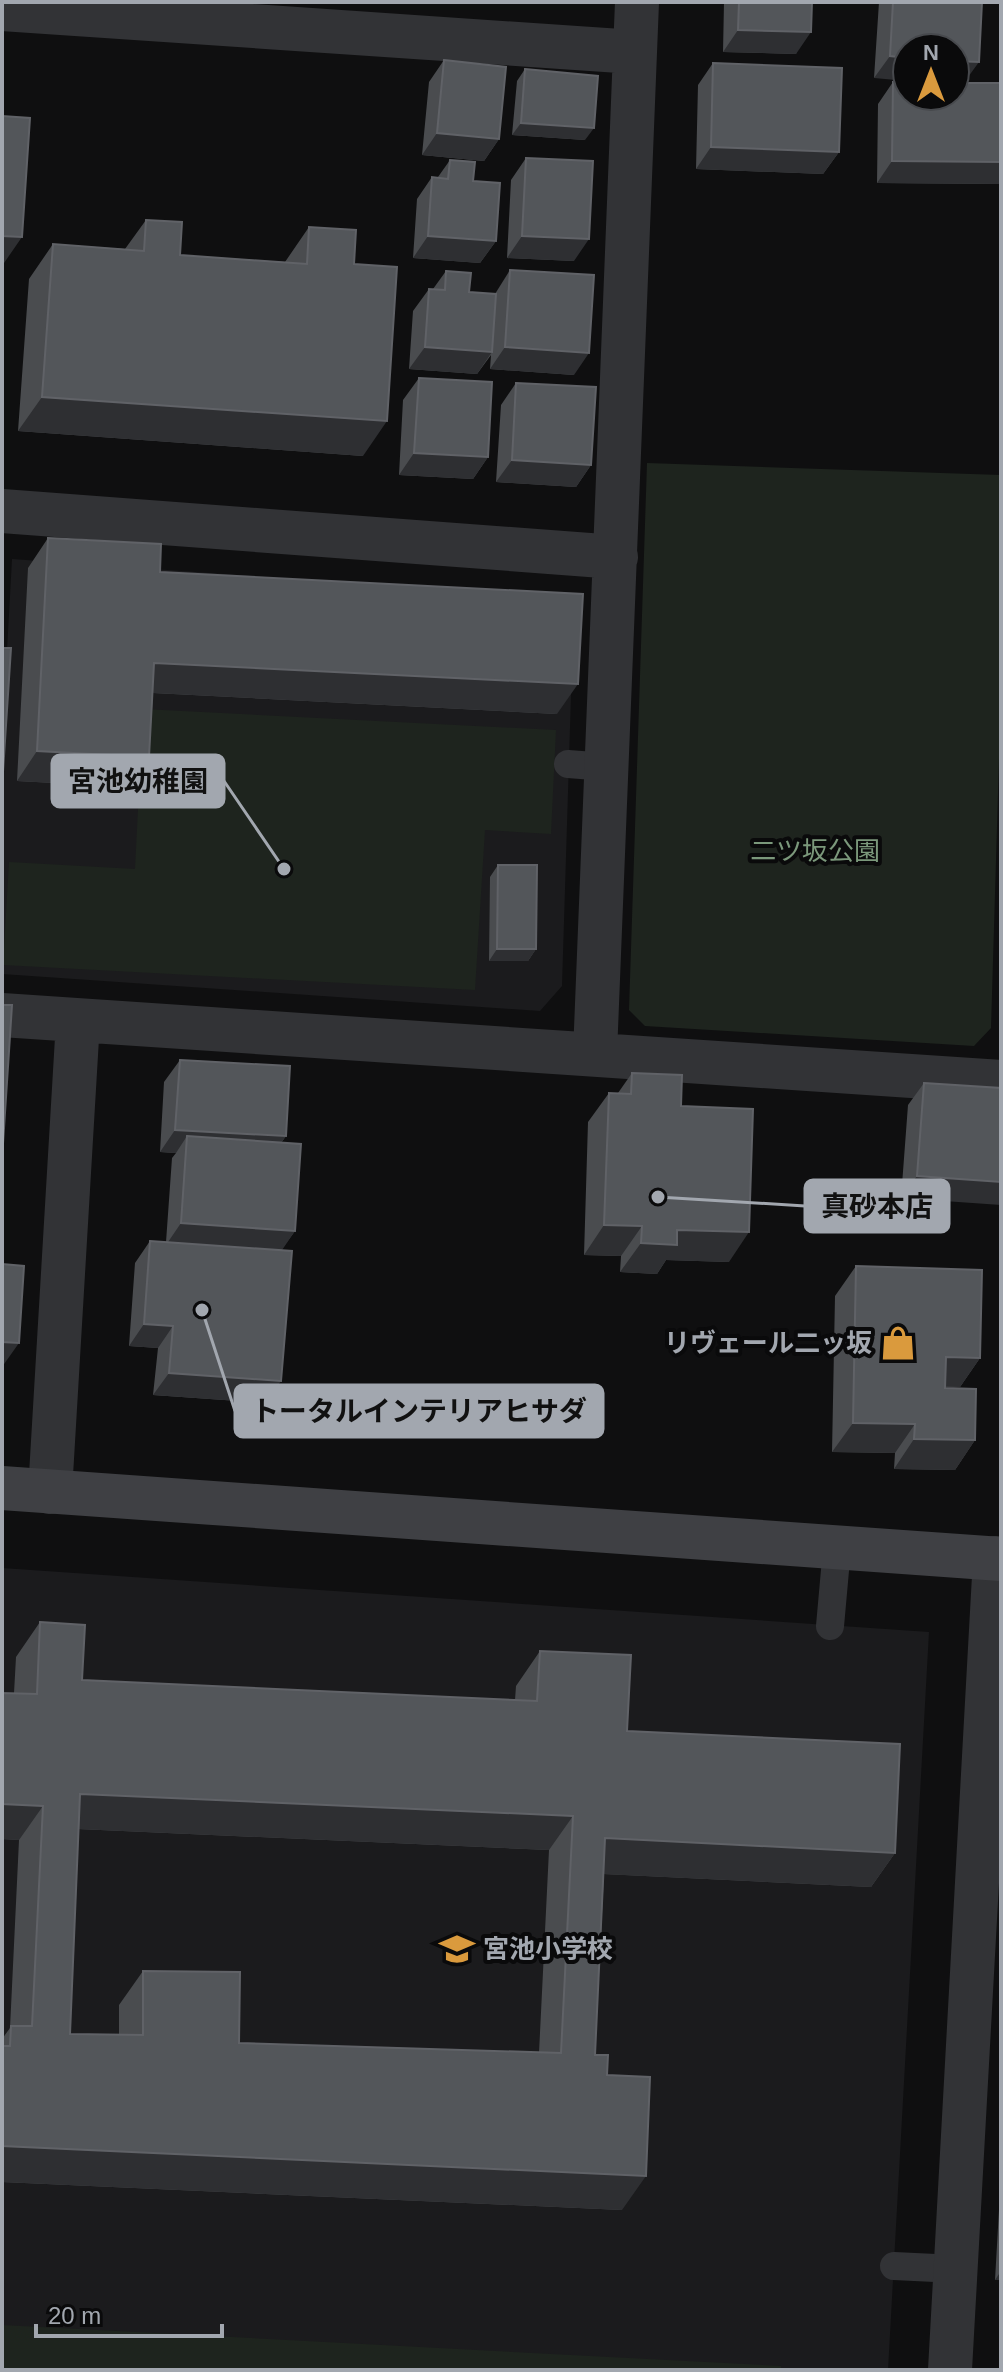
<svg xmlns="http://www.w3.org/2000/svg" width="1003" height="2372" viewBox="0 0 1003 2372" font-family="Arial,'Noto Sans JP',sans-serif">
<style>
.built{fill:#1b1b1d}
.green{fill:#1e241e}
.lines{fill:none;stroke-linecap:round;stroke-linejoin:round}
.lane{stroke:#323336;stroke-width:28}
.street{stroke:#323336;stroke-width:44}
.secondary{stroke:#3f4044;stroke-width:44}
.wall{fill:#4a4c4f;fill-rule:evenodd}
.shaded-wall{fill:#2e2f32}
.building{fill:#53565a;stroke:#606267;stroke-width:2;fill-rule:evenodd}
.labels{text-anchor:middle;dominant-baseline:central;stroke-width:8;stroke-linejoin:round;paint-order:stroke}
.park-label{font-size:26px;fill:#7b987b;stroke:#0a0a0b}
.poi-label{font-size:26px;font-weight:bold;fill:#a2a7af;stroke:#0a0a0b;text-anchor:end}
.leader{fill:none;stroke:#a2a7af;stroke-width:3}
.callout-dot{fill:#a2a7af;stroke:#0a0a0b;stroke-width:3}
.callout{fill:#a2a7af;stroke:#a2a7af;stroke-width:3}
.callout-label{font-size:28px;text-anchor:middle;font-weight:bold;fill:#111}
</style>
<rect width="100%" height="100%" fill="#0f0f10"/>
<!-- built -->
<path class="built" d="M12,559l562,40 -12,387 -22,25 -538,-37v-232z
M2,1568l927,64 -41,738h-886z"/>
<!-- green -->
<path class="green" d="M647,463l354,12v217l-10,336 -17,18 -329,-20 -16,-16z
M143,709l413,21 -5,104 -66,-4 -10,160 -472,-25 6,-103 126,7z
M2,2325l779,41v4h-779z"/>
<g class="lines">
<!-- lane -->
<path class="lane" d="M568,764l39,3
M830,1626l7,-78
M894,2266l62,3"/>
<!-- street -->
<path class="street" d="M2,9l633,43
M2,511l614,46
M2,1015l999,67
M595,1054l42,-1052
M50,1492l28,-471
M950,2370l45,-812"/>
<!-- secondary -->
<path class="secondary" d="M2,1488l999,71"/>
</g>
<!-- wall -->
<path class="wall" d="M724,2h88l-16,52 -73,-2z
M879,2h103l-17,81h36v98l-2,3 -122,-1 1,-79 15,-22 62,14v-48l-81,30z
M444,60l55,79 -15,22 -62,-6 7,-73z
M713,63l126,89 -16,22 -127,-5 2,-84z
M525,69l60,71 -73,-5 5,-54z
M526,158l48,103 -67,-3 4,-78z
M450,160l23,21 23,60 -16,22 -67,-5 4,-59 15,-22h6z
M146,220l34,35 105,7 24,-35 45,37 9,192 -345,-25 11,-152 24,-35 72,5z
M510,270l64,105 -84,-6 1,-14 -14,19 -68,-5 4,-58 16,-22h4l13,-18 23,21 26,2z
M419,378l69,79 -15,22 -74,-4 4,-75z
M516,383l75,82 -15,22 -80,-5 5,-77z
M48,538l112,34 397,142 -404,-21 -4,64 -20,30 -112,-6 11,-213z
M498,865l38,84 -8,12h-39l1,-84z
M180,1060l106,76 -5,7 14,88 -14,19 -15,153 -113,-8 5,-47 -29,-2 6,-83 15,-22 16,1 6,-84 4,-5 -16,-1 4,-70z
M632,1073l49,33 48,156 -63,-2 -9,14 -37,-2 1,-16 -37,-1 4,-133 21,-29h9z
M924,1083l77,5 -100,110 7,-93z
M856,1266l124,92 -20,29h-15l30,53 -20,30 -61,-1 1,-16 -63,-1 3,-156z
M40,1622l42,58 433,20 1,-14 24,-35 87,80 268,122 -24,34 -267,-13 -9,181 12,20 15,135 -620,-28v-143l8,-11 9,-188 -17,-1v-146h12l2,-36zM78,1829l471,21 -10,203 -300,-10 -96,-72 -24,34v29h-49z
M1001,2190v90h-6l5,-88z"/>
<!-- shaded-wall -->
<path class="shaded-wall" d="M738,30l73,2 -15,22 -73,-2z
M890,56l17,2v23l-33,-3z
M955,61l24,1 -16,22h-8z
M521,123l73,5 -9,12 -73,-5z
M437,133l62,6 -15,22 -62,-6z
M711,147l128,5 -16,22 -127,-5z
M892,161l109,1v19l-2,3 -122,-1z
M2,236l20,1 -20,29z
M428,236l68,5 -16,22 -67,-5z
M522,236l67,3 -15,22 -67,-3z
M425,347l67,5 -15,22 -68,-5z
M505,347l84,6 -15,22 -84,-6z
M42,397l345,24 -24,35 -345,-25z
M414,453l74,4 -15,22 -74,-4z
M512,460l79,5 -15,22 -80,-5z
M154,663l424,21 -21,30 -423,-22z
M37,751l112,6 -20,30 -112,-6z
M497,949h39l-8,12h-39z
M175,1130l111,6 -16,22 -83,-22 -11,17 -16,-1z
M917,1176l84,6v23l-100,-7z
M181,1223l114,8 -15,22 -114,-8z
M604,1225l38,1 -21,30 -37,-1z
M677,1230l72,2 -20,30 -63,-2 -9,14 -37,-2 21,-29z
M144,1324l29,2 -15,22 -29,-2z
M2,1342l17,1 -17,24z
M946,1357l34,1 -20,29 -35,-1z
M169,1373l112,8 -15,22 -113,-8z
M853,1423l62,1 -20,29 -63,-1z
M914,1439l61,1 -20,30 -61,-1z
M80,1794l493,22 -24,34 -493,-22z
M2,1804l41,2 -24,34 -17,-1z
M605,1838l290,15 -24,34 -290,-14z
M2,2146l644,30 -24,34 -620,-28z
M1001,2271v9h-6z"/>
<!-- building -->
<path class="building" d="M739,2h73l-1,30 -73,-2z
M893,2h89l-3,60 -24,-1v-13h-48v10l-17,-2z
M444,60l62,7 -7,72 -62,-6z
M713,63l129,5 -3,84 -128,-5z
M525,69l73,7 -4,52 -73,-5z
M893,82h14v14h48v-13h46v79l-109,-1z
M2,116l28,2 -8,119 -20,-1z
M526,158l67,3 -4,78 -67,-3z
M450,160l25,2 -2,19 27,2 -4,58 -68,-5 4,-59 16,2z
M146,220l36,2 -2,33 127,9 2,-37 47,3 -2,34 43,3 -10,154 -345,-24 11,-153 91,7z
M510,270l84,5 -5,78 -84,-6z
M446,271l25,2 -2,19 27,2 -4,58 -67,-5 4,-58 16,1z
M419,378l73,4 -4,75 -74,-4z
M516,383l80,4 -5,78 -79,-5z
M48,538l113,6 -1,28 423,22 -5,90 -424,-21 -5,94 -112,-6z
M2,648h9l-9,139z
M498,865h39l-1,84h-39z
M2,1005h10l-10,154z
M180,1060l110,6 -4,70 -111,-6z
M632,1073l50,2 -1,31 72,3 -4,123 -72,-2v15l-36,-2 1,-17 -38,-1 5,-132 22,1z
M924,1083l77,5v94l-84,-6z
M187,1136l114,8 -6,87 -114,-8z
M150,1241l142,10 -11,130 -112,-8 4,-47 -29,-2z
M2,1264l22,2 -5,77 -17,-1z
M856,1266l126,4 -2,88 -34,-1 -1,31 31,1 -1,51 -61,-1 1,-15 -62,-1z
M40,1622l45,3 -3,55 455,21 3,-50 91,4 -4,76 273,13 -5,109 -290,-15 -10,217h13l-1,20 43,2 -4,99 -644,-30v-100h8l1,-20h21l11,-220 -41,-2v-111l35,1zM80,1794l493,22 -12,237 -322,-10 1,-71 -97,-1v64l-73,-1z"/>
<!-- icons -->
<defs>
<g id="shop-bare" transform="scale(2.76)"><path d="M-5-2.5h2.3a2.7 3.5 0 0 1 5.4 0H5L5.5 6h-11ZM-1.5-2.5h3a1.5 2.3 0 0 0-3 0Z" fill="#da9a3d" stroke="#0a0a0b" stroke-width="2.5" paint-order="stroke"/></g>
<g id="school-bare" transform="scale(2.76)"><path d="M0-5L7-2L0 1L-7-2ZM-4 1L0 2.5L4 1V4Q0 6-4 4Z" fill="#da9a3d" stroke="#0a0a0b" stroke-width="2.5" paint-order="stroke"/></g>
</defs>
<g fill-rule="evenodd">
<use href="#shop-bare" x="898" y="1343"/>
<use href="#school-bare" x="457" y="1949"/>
</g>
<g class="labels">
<!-- park labels -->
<g class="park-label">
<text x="815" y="851">二ツ坂公園</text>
</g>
<!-- poi labels -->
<g class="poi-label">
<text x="872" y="1343">リヴェール二ッ坂</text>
<text x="483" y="1949" text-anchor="start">宮池小学校</text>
</g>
</g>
<!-- callouts -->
<path class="leader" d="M284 869L224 781M658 1197L805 1206M202 1310L235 1411"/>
<g class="callout-dot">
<circle cx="284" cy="869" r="8"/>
<circle cx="658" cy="1197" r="8"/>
<circle cx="202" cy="1310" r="8"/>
</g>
<g class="callout">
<rect x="52" y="755" width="172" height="52" rx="8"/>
<rect x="805" y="1180" width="144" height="52" rx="8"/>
<rect x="235" y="1385" width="368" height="52" rx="8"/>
</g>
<g class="callout-label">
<text x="138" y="791">宮池幼稚園</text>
<text x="877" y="1216">真砂本店</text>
<text x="419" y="1421">トータルインテリアヒサダ</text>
</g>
<!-- border -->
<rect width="1003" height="2372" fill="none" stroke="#a2a7af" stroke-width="8"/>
<!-- north arrow -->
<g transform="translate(931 72)"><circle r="38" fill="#0a0a0b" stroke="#47494d" stroke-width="2"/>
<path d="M0-6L14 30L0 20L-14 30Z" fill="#da9a3d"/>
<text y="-12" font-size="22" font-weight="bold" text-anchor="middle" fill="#a2a7af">N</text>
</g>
<!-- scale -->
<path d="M36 2324v12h186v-12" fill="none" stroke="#a2a7af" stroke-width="4"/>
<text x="48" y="2324" font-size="24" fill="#a2a7af" stroke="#0a0a0b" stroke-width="6" paint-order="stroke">20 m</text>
</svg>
